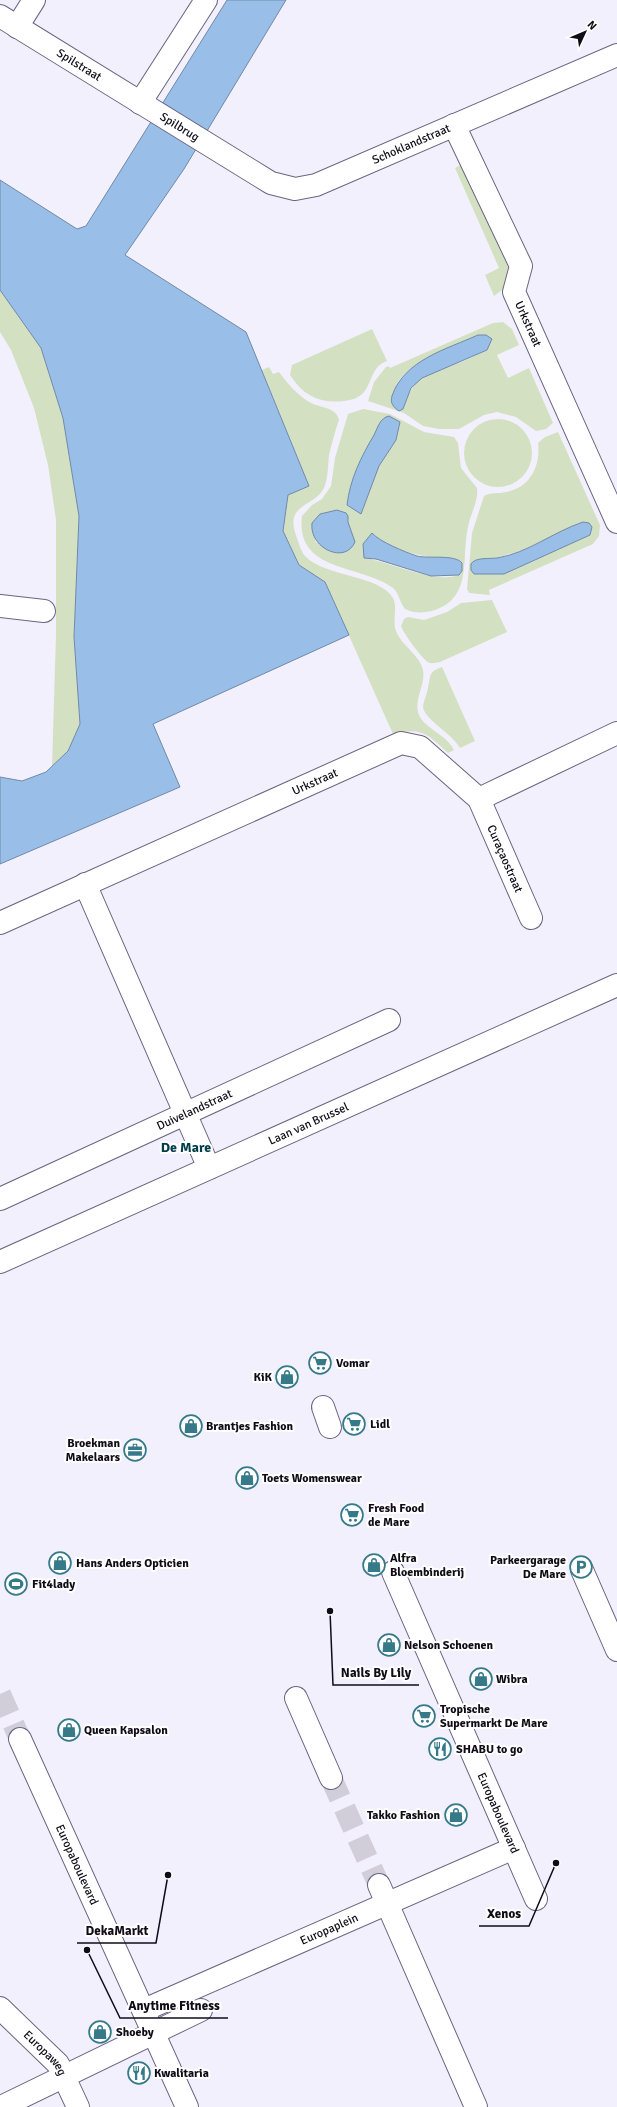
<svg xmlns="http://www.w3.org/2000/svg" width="617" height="2107" viewBox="0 0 617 2107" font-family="Signika,sans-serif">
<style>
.green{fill:#d3e1c2;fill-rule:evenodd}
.water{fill:#99bee7;stroke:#7089a9}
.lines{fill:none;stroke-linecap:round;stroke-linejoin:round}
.minor-tunnel{stroke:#d1ceda;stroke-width:22;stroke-dasharray:22 11;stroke-linecap:butt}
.minor-casing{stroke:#6b6480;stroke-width:24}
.minor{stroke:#fff;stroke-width:22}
.labels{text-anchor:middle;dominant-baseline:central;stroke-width:4;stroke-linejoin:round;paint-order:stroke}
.street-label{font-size:12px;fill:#0f0c17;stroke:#fff}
.poi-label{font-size:12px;font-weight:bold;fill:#0f0c17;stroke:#fff;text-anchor:start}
.quarter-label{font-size:14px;font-weight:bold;fill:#003e49;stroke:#fff}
.leader{fill:none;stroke:#0f0c17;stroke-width:1.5}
.callout-dot{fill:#0f0c17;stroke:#fff;stroke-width:1.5}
.callout-label{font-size:13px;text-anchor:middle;font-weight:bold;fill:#0f0c17;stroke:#fff;stroke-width:4;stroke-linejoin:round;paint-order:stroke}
</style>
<rect width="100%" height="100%" fill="#f3f0fd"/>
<!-- green -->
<path class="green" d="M464,163l47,107 -5,17 -12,9 -9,-21 14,-7 -44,-100z
M0,290l41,58 22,70 16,98 -5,121 6,87 -12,27 -16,16 4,-133v-114l-8,-55 -14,-57 -23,-58 -11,-18z
M503,322l9,7 7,16 -22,10 11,23 21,-10 24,55 -7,6 -10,2 -20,-14 -19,-5 -13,3 -25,14h-20l-16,-3 -19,-13 -36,-12 6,-19 12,-15 3,-1 1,2 103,-45zM482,335l10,4c-5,20 -53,28 -70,39 -11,7 -14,19 -19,31l-4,2 -5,-4c0,-5 -1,-13 1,-18 7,-27 64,-44 87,-54z
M372,329l15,32c-16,6 -14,20 -23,31 -5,6 -12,8 -20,9 -23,3 -41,-5 -54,-26l2,-10z
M269,367l4,7 6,-2c10,13 18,23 32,31 10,5 25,4 28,17 -4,11 -7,23 -10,35 -1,11 -1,23 -5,33 -10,20 -41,15 -27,50 2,6 4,14 9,19 20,20 74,18 87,41 5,10 -1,23 3,33 5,14 24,24 27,39 3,15 -10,30 -4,45 5,13 28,20 35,35l-6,3c-21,-19 -26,-26 -55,-19l-68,-152 -26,-17 -16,-34 5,-36 21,-9 -47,-116z
M363,409l27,5 34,18 30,5 4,6 3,25 16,20c2,12 -7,27 -9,39 -7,31 5,70 -33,83 -10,3 -20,4 -30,-1 -5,-6 -6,-16 -12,-21 -32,-24 -98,-15 -91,-72l10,-11 10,-6 9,-13 4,-28 13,-44zM389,416l11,6 -4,18 -17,26 -18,48 -14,-10c5,-34 21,-61 42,-88zM337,510c12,3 10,8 13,18l-34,15 -1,-5 9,-25zM372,534c17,18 65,25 90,29l-1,11c-24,12 -72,-13 -97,-16l-1,-14z
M464 453a34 34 0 1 1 68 0a34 34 0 1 1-68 0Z
M558,432l42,93 -1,11 -6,8 -104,46 1,5 -21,-2 -2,-4 5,-56 12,-37c7,-4 14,-2 22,-4 24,-4 35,-26 32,-49l7,-6zM590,535l-86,39h-30l18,-15 31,-9 12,-6z
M492,600l15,32 -67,30c-3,0 -7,2 -10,1 -6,-1 -27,-30 -29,-37l3,-7 4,-2 16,3 23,-8 14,-9z
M442,667l33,74 -15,7c-8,-15 -37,-29 -37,-42 1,-6 4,-12 5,-18 3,-13 0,-16 14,-21z"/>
<!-- water -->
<path class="water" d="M227,0h59l-102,169 -59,86 121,77 63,154 -21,9 -5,36 16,34 26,17 24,53 -196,89 27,63 -180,77v-87l22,4 24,-9 22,-21 12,-27 -6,-87 5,-121 -16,-98 -22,-70 -41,-58v-110l77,49 9,-3z
M478,335h8l6,4 -5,11 -65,28 -11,10 -8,21 -4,2c-6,-4 -9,-8 -7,-15 12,-36 55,-47 86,-61z
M389,416l11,6 -4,18 -17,26 -18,48 -14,-9c3,-26 14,-48 27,-70 4,-8 6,-17 15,-19z
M337,510l9,3 2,3v6l7,20c-10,23 -46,6 -43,-19l8,-9z
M583,522l6,1 3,4 -2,8 -86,39h-30l-3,-4v-6c4,-7 18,-5 26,-6 31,-5 56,-26 86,-36z
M372,533c8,9 33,19 45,23 11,3 38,-2 45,7v8l-3,4 -28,1 -55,-17 -12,-1 -1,-14z"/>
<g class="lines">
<!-- minor-tunnel -->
<path class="minor-tunnel" d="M0,1694l20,45
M331,1778l48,107"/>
<!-- minor casing -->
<g class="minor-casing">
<g id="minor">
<path id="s1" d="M0,16l271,167 24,6 21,-4 301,-130"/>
<path d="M17,27l17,-27"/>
<path d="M140,103l66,-103"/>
<path id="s2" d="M454,125l67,141 -7,26 103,230"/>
<path d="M0,606l44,5"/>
<path id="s3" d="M479,799l52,119"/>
<path d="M85,884l124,284"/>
<path id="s4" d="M0,923l401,-180 19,4 59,52 138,-66"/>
<path id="s5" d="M0,1199l389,-179"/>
<path id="s6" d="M0,1262l617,-277"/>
<path d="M323,1407l7,20"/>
<path d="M582,1570l35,80"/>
<path id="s7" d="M393,1572l143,327"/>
<path d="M296,1698l35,80"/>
<path id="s8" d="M20,1739l167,368"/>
<path d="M379,1885l97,222"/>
<path id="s9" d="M0,2008l58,56 20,43"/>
<path id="s10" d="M144,2010l370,-162"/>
<path d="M1,2107l200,-97"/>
</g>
</g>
<!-- minor -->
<use href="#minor" class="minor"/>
</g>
<!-- icons -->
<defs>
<g id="supermarket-ring" transform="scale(1.15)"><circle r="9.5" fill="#fff" stroke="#367a89" stroke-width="1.5"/><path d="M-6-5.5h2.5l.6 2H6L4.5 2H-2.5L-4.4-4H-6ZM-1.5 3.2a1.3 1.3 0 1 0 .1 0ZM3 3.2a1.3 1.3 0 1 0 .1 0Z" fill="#367a89"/></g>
<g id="shop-ring" transform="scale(1.15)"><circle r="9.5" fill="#fff" stroke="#367a89" stroke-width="1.5"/><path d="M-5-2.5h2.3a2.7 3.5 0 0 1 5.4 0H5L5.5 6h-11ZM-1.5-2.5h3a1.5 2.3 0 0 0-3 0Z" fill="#367a89"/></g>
<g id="office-ring" transform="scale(1.15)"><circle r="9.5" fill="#fff" stroke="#367a89" stroke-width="1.5"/><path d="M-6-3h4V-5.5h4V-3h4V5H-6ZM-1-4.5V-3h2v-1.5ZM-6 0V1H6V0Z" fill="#367a89"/></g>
<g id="parking-ring" transform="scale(1.15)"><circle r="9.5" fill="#fff" stroke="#367a89" stroke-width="1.5"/><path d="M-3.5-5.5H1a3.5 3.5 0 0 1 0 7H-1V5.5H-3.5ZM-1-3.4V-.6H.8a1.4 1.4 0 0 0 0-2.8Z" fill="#367a89"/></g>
<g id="stadium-ring" transform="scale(1.15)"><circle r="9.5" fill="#fff" stroke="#367a89" stroke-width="1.5"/><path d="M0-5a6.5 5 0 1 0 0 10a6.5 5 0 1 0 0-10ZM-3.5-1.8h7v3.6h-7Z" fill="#367a89"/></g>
<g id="restaurant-ring" transform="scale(1.15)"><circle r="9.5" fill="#fff" stroke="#367a89" stroke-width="1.5"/><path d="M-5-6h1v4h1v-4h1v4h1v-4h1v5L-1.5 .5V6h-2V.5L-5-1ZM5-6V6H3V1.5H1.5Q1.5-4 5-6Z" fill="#367a89"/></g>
</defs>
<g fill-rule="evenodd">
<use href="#supermarket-ring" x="320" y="1363"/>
<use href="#shop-ring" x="287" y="1377"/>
<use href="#supermarket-ring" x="354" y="1424"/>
<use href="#shop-ring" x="191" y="1426"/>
<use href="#office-ring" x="135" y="1450"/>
<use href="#shop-ring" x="247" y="1478"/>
<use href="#supermarket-ring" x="352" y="1515"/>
<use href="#shop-ring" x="60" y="1563"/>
<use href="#shop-ring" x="374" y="1565"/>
<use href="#parking-ring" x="581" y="1567"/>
<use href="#stadium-ring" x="16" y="1584"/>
<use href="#shop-ring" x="389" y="1645"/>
<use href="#shop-ring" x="481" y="1679"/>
<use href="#supermarket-ring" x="424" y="1716"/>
<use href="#shop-ring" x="69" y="1730"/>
<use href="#restaurant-ring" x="440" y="1749"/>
<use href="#shop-ring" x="456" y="1815"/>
<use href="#shop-ring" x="100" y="2032"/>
<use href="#restaurant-ring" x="139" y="2073"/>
</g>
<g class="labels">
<!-- street labels -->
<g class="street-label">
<text stroke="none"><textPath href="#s1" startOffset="93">Spilstraat</textPath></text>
<text stroke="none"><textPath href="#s1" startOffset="211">Spilbrug</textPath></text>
<text stroke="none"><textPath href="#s1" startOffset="468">Schoklandstraat</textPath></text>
<text stroke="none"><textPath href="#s2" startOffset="218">Urkstraat</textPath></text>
<text stroke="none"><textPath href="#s4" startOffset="345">Urkstraat</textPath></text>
<text stroke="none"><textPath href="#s3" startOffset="65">Curaçaostraat</textPath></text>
<text stroke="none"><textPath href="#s5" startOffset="214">Duivelandstraat</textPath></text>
<text stroke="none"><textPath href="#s6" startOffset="338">Laan van Brussel</textPath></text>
<text stroke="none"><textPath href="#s7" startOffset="263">Europaboulevard</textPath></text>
<text stroke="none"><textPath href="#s8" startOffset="138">Europaboulevard</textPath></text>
<text stroke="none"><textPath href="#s10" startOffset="202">Europaplein</textPath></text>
<text stroke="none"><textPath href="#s9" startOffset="64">Europaweg</textPath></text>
</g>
<!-- poi labels -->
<g class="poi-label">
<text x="336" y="1363">Vomar</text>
<text x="272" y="1377" text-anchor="end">KiK</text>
<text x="370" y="1424">Lidl</text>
<text x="206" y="1426">Brantjes Fashion</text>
<text x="120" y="1443" text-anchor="end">Broekman<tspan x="120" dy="14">Makelaars</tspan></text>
<text x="262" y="1478">Toets Womenswear</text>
<text x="368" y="1508">Fresh Food<tspan x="368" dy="14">de Mare</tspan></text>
<text x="390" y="1558">Alfra<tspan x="390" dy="14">Bloembinderij</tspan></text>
<text x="566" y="1560" text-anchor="end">Parkeergarage<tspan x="566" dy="14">De Mare</tspan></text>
<text x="76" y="1563">Hans Anders Opticien</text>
<text x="32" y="1584">Fit4lady</text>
<text x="404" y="1645">Nelson Schoenen</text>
<text x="496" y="1679">Wibra</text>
<text x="440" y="1709">Tropische<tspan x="440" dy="14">Supermarkt De Mare</tspan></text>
<text x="84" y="1730">Queen Kapsalon</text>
<text x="456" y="1749">SHABU to go</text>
<text x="440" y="1815" text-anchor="end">Takko Fashion</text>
<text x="116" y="2032">Shoeby</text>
<text x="154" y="2073">Kwalitaria</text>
</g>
<!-- quarter labels -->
<g class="quarter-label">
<text x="186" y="1147">De Mare</text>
</g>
</g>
<!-- callouts -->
<path class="leader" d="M330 1611L333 1685H419M556 1863L529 1926H479M168 1875L156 1943H77M87 1950L120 2018H228"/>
<g class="callout-dot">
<circle cx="330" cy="1611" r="4"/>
<circle cx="556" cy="1863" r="4"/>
<circle cx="168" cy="1875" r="4"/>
<circle cx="87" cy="1950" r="4"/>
</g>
<g class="callout-label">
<text x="376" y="1677">Nails By Lily</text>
<text x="504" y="1918">Xenos</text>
<text x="117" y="1935">DekaMarkt</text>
<text x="174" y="2010">Anytime Fitness</text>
</g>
<!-- north arrow -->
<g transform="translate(585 32) rotate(46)" stroke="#ffffff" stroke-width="3" paint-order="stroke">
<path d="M0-3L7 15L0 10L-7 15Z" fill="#0f0c17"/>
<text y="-6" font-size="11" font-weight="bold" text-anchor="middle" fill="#0f0c17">N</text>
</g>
</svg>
